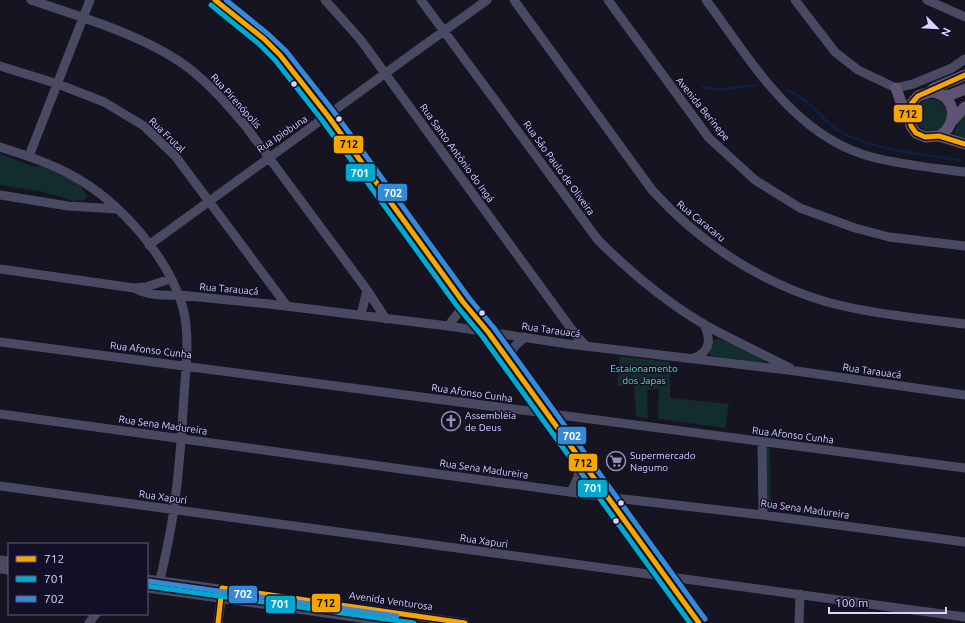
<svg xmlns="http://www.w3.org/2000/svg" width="965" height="623" viewBox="0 0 965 623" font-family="Ubuntu,sans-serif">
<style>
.green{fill:#132c2d}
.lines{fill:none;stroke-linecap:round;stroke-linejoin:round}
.stream{stroke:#0d2144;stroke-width:2.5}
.minor{stroke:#4a4962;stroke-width:9}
.major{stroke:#5e5373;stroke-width:11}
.bus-1-casing{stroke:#130f26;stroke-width:8}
.bus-2-casing{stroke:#130f26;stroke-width:8}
.bus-3-casing{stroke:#130f26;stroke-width:8}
.bus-1{stroke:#f7a600;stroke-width:5}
.bus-2{stroke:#00a9ce;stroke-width:5}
.bus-3{stroke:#338bd7;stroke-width:5}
.bus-dot{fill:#d9d4ff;stroke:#130f26;stroke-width:1.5}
.labels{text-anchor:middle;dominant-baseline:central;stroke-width:3;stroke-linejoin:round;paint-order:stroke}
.street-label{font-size:10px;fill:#d9d4ff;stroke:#130f26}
.park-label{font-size:10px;fill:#5fe0c0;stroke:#130f26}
.poi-label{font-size:10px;fill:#d9d4ff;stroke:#130f26;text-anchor:start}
.line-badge{stroke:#130f26;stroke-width:1.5}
.badge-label{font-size:11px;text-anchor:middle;font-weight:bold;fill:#fff}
.pale-badge-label{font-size:11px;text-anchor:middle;font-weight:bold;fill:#111}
</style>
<rect width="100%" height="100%" fill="#161421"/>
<!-- green -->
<path class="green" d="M915 115a16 16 0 1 1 32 0a16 16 0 1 1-32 0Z
M965,113v26l-11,-6 4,-10z
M0,154c9,3 17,6 26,10 7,2 15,2 22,4 14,5 33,14 39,28l-2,4 -11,1 -31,-9 -43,-7z
M718,338l45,19 1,4 -2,2 -51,-7 -2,-4 4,-11z
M620,356l50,6v36l59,6 -4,24 -67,-9 1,-30 -12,1 1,29 -12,-3 -2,-31 -17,1z
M764,448h6l1,61 -7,1z"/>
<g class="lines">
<!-- stream -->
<path class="stream" d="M703,87l14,3 40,-5
M786,90c28,10 32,29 55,42 36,19 79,22 119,28"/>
<!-- minor -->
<path class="minor" d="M31,0c50,17 116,36 159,69 21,17 40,38 57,59l120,162 19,29
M215,0l49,39 16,16 48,61 135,186 25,30 211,291
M325,0l35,39 215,295 11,12
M421,0l177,240c32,32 68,62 107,85 28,15 57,29 85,43
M514,0l138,190c47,52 107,92 175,112 44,12 92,16 138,22
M608,0l101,138 46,42 45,28 55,20 34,9 76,9
M706,0c45,60 88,137 166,157 30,8 62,11 93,15
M795,0l40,52 23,18 38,18 17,-4 39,-16 13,-9
M927,0l38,17
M0,66l58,18 46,18 40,24 32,31 111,149
M0,147c25,8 50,16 73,29 46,25 95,80 110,132 7,27 3,59 1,87 -2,38 -5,76 -10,114 -4,27 -10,54 -16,80
M29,156l61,-156
M0,195l68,11 49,3
M149,245c113,-82 225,-164 338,-245
M0,269l134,19 12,-1 24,-8
M134,288c13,8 30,8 45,7l90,9 179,22 120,18 228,27 169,24
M361,315l6,-25
M448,326l11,-14 4,-10
M0,342l965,126
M694,358c17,-7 17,-18 10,-34
M509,361l5,-14 11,-10
M0,414l606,83 157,18 202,27
M762,442l1,73
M0,486l965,131
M571,492l7,-15 2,-17
M0,560l9,1
M0,569l9,1
M147,579l318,44
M147,588l249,35
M89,623l7,-9
M218,623l4,-31
M799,623l1,-29"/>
<!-- major -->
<path class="major" d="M965,75l-31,13 -4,4 -12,4 -7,8 -3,10 3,12 5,7 9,4 14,-1 26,8
M896,88l10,29
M930,92c26,1 30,32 9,44
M943,96l7,-1 15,-6
M952,121l13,-14"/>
<!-- bus-1 casing -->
<g class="bus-1-casing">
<path id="bus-1" d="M215,0l49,39 16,16 48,61 135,186 25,30 211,291
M965,75l-47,21 -7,8 -3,10 3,12 5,7 9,4 14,-1 26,8
M218,623l4,-35 243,35"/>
</g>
<!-- bus-2 casing -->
<g class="bus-2-casing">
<path id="bus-2" d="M211,5l48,39 16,16 47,60 135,186 25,30 208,287
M147,586l267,37"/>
</g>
<!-- bus-3 casing -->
<g class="bus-3-casing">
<path id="bus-3" d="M226,0l42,34 18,17 48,61 135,186 25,30 211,291
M148,581l249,35"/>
</g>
<!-- bus-1 -->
<use href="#bus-1" class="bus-1"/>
<!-- bus-2 -->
<use href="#bus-2" class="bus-2"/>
<!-- bus-3 -->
<use href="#bus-3" class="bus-3"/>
</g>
<!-- icons -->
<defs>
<g id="church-ring" transform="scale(1)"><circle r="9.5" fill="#130f26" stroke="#9591b1" stroke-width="1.5"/><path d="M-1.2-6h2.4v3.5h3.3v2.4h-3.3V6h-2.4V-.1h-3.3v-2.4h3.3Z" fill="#9591b1"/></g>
<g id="supermarket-ring" transform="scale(1)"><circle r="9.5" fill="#130f26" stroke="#9591b1" stroke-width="1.5"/><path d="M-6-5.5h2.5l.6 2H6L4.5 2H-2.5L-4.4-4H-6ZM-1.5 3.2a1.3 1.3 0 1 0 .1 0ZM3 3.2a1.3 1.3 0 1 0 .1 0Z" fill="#9591b1"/></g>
</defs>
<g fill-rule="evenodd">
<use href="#church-ring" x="451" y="421"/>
<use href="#supermarket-ring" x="616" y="461"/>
</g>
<!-- markers -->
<g class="bus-dot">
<circle cx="294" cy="84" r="3.5"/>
<circle cx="339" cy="119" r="3.5"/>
<circle cx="482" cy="313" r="3.5"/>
<circle cx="621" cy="503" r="3.5"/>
<circle cx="616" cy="521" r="3.5"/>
</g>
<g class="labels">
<!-- street labels -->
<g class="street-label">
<text transform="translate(236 101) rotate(48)">Rua Pirenópolis</text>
<text transform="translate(703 109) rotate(51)">Avenida Berinepe</text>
<text transform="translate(282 134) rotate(-34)">Rua Ipiobuna</text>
<text transform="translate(167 135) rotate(44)">Rua Frutal</text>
<text transform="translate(457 153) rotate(54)">Rua Santo Antônio do Ingá</text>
<text transform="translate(559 168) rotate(54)">Rua São Paulo de Oliveira</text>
<text transform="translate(701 221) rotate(39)">Rua Caracaru</text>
<text transform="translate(229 289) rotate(5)">Rua Tarauacá</text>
<text transform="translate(551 330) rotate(8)">Rua Tarauacá</text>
<text transform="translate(151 350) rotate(7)">Rua Afonso Cunha</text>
<text transform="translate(872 371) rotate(8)">Rua Tarauacá</text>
<text transform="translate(472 393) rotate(8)">Rua Afonso Cunha</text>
<text transform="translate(163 425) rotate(8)">Rua Sena Madureira</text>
<text transform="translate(793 435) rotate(7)">Rua Afonso Cunha</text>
<text transform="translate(484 469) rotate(8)">Rua Sena Madureira</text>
<text transform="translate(163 497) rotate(8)">Rua Xapuri</text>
<text transform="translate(805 509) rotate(8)">Rua Sena Madureira</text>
<text transform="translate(484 541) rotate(8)">Rua Xapuri</text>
<text transform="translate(391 601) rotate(8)">Avenida Venturosa</text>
</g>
<!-- park labels -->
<g class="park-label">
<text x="644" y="368">Estaionamento<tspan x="644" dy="12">dos Japas</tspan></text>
</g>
<!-- poi labels -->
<g class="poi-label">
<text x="465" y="415">Assembléia<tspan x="465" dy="12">de Deus</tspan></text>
<text x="630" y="455">Supermercado<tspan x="630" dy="12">Nagumo</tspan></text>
</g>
</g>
<g class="line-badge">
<rect x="893" y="104" width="30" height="19" rx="4" fill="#f7a600"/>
<rect x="333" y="135" width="31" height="19" rx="4" fill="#f7a600"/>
<rect x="345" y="163" width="31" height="19" rx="4" fill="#00a9ce"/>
<rect x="377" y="183" width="31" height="19" rx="4" fill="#338bd7"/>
<rect x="557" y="426" width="30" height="19" rx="4" fill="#338bd7"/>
<rect x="568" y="453" width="30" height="19" rx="4" fill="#f7a600"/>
<rect x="577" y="479" width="31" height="19" rx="4" fill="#00a9ce"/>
<rect x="228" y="585" width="30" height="19" rx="4" fill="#338bd7"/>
<rect x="311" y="593" width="30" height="20" rx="4" fill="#f7a600"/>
<rect x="265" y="595" width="31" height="19" rx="4" fill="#00a9ce"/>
</g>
<g class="badge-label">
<text x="360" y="177">701</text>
<text x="393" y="197">702</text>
<text x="572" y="440">702</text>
<text x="593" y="492">701</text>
<text x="243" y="598">702</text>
<text x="280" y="608">701</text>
</g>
<g class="pale-badge-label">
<text x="908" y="118">712</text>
<text x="349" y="148">712</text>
<text x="583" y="467">712</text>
<text x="326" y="607">712</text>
</g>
<!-- legend -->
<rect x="8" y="543" width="140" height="72" fill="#130f26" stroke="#625e7d"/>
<rect x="16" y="556" width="20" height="6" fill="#f7a600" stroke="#625e7d"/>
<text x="44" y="563" font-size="12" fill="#d9d4ff">712</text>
<rect x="16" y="576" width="20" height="6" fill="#00a9ce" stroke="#625e7d"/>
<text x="44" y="583" font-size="12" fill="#d9d4ff">701</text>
<rect x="16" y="596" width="20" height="6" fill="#338bd7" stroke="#625e7d"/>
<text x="44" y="603" font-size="12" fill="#d9d4ff">702</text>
<!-- north arrow -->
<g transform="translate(937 28) rotate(114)" stroke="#130f26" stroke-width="3" paint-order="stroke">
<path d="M0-3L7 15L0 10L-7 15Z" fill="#d9d4ff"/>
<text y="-6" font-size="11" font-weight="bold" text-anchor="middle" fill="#d9d4ff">N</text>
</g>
<!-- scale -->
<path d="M829 607v6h117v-6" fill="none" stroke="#d9d4ff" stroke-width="2"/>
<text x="835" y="607" font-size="12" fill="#d9d4ff" stroke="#130f26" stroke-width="3" paint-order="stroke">100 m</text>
</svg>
